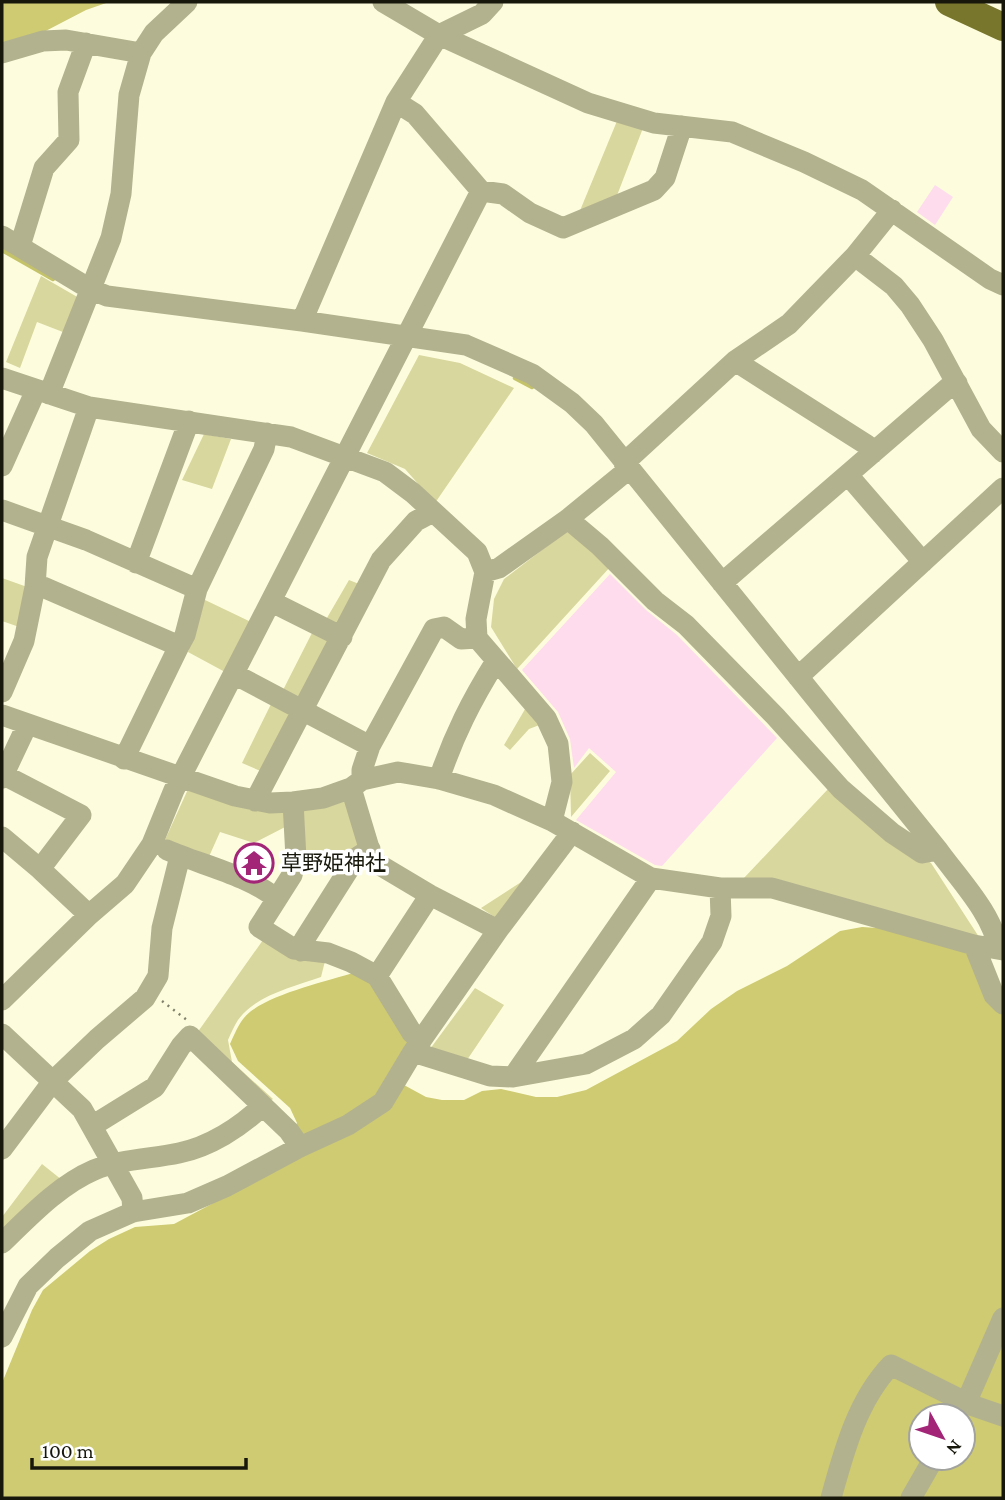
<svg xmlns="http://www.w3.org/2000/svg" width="1005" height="1500" viewBox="0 0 1005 1500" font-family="'Crimson Pro','Noto Sans JP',serif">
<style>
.green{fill:#d8d79e}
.forest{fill:#cecb72;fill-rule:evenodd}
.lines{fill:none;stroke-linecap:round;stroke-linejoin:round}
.stream{stroke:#c5c36a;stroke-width:4.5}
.building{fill:#fedbed}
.path{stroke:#80806c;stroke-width:2.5;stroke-dasharray:2 5;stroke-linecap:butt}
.minor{stroke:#b3b28e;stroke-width:21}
.major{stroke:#78752c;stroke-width:28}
.labels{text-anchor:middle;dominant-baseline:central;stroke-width:7;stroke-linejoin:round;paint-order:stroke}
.poi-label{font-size:21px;fill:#17170c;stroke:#fff;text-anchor:start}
</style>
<rect width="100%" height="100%" fill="#fdfdde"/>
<!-- green -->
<path class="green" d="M617,121l26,7 -27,70 -37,15z
M41,276l38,22 -11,36 -31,-12 -17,46 -14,-6z
M419,355l41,8 54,25 -79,115 -30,-34 -38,-16z
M204,434l27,5 -19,50 -30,-9z
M572,527l39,39 -94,103 -26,-42 3,-28 10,-20z
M2,578l28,10 -8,40 -20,-7z
M349,580l15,6 -20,40 -20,-3z
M203,599l48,23 -26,50 -37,-20z
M313,631l20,10 -31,61 -20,-10z
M272,702l22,11 -29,60 -23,-10z
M528,704l14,20 -13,5 -19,21 -6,-5z
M590,753l20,18 -39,46 -1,-42z
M189,787l98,21 2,17 -35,18 -34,-11 -13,29 -43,-19z
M829,788l75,58 27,17 48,74 -236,-58z
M347,795l15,46 -15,21 -44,-8 -6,-45z
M532,875l-33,45 -18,-12z
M263,940l62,21 -4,16c-28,10 -65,18 -83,43 -4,6 -7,13 -10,20l4,22 41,37 -11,7 -65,-73z
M475,988l29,17 -37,55 -37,-11z
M42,1164l20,16 -60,55v-18z"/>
<!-- forest -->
<path class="forest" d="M2,2h107l-23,8 -48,25 -36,11z
M862,927l62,4 41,13 38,68v486h-1001v-115l30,-73 11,-20 47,-39 19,-12 26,-12 39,-3 60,-32 53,-45 10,-24 -7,-15 -52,-47 -8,-17c6,-13 11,-27 24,-35 23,-16 75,-29 103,-37l15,8 38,61 -6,44 22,12 16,3h22l18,-9 19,-2 35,8h21l29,-7 91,-49 34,-32 26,-18 50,-25 53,-35zM921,1416h42v42h-42z"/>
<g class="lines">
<!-- stream -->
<path class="stream" d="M2,250l51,29
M515,378l17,9"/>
</g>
<!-- building -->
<path class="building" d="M935,185l18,12 -18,28 -18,-13z
M610,574l36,36 31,25 100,103 -115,128 -7,-1 -79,-45 40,-48 -27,-24 -15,20 -4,-29 -12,-27 -36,-42z"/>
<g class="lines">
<!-- path -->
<path class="path" d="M162,1001l25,19"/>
<!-- minor -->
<path class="minor" d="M439,35l149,68 66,20 78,9 72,30 58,28 128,89 13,6
M439,35l43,-21 11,-12
M2,53l41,-12 23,-1 75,13
M481,191l22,3 27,19 33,15 91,-38 11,-12 17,-52
M2,236l88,53 17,7 195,25 164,24 66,29 40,29 22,21 344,426c20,28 56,65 60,99
M20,246l24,-78 25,-28 -1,-48 18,-49
M855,256l39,30 16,19 23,35 48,89 22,23
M302,321l94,-219 43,-67 -56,-33
M735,361l132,84 6,8
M2,378l87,29 202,30 94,35 28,21 64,59 8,20 -9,47 1,19 69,80 12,26 4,38 -10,39
M49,394l62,-156 10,-44 8,-99 12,-42 13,-20 33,-31
M624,463l111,-102 54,-37 66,-68 37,-46
M2,466l34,-76
M848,475l75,87
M2,510l84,30 111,49 67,-140 3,-16
M568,519l32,27 55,55 31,24 89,91 66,73 51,44 30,20 16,-3
M136,563l53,-142
M485,572l14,-4 69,-49 61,-50
M722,583l227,-196 8,-4
M35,587h8l136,59 6,-11 12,-46
M272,602l70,35
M234,674l136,72
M798,677l205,-189
M2,692l22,-51 11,-54 2,-30 52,-150
M2,715l233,81 35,7 23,-1 30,-4 28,-10 11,-8 36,-8 41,7 55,16 58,26 99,57 69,10h52l202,57 29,5
M124,759l55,-113
M2,778l25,-53
M439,779c15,-44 32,-78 57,-118
M362,780v-10l8,-24 64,-117 10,-2 17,12 16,-1
M351,788l22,73 57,34 68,35
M255,801l126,-241 35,-39 17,-9
M293,802l3,56 -4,17 -33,52 35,22 34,4 23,9 26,14
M2,837l38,32 41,-54 -77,-40
M167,850c34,15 81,25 110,49
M40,869l49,46
M974,945l20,50 9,9
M301,951l3,-11 52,-82 14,-9
M2,1000l87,-85 36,-31 27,-40 22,-54 307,-599 -66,-77 -19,-12
M2,1034l80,75 50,89 1,14
M421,1041l-9,-8 -35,-57 53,-81
M413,1052l77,24 23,1 73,-13 48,-25 27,-24 51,-73 9,-26 -1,-28
M513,1077l138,-199
M92,1126l63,-39 26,-41 9,-10 99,95 11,16
M2,1149l51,-68 44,-42 48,-41 13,-22 4,-48 18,-72
M2,1243c27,-26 57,-58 92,-73 26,-11 57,-11 85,-17 30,-6 62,-26 83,-47
M2,1337l26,-51 29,-28 33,-27 43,-19 55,-9 39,-17 73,-39 48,-22 35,-23 30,-50 85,-122 74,-98
M966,1403l37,-85
M831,1498c13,-47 26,-97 60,-133l80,40 32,11
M911,1498l23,-40"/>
<!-- major -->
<path class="major" d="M949,2l54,25"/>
</g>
<!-- icons -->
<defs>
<g id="temple-ring" transform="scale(2.0125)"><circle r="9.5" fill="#fff" stroke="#a22578" stroke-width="1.5"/><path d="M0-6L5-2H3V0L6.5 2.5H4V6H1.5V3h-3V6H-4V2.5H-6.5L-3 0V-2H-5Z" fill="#a22578"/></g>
</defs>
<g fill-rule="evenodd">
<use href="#temple-ring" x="254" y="863"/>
</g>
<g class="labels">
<!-- poi labels -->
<g class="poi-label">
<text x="281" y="863">草野姫神社</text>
</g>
</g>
<!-- border -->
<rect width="1005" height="1500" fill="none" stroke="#17170c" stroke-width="7"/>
<!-- north arrow -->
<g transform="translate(942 1437) rotate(130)"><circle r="33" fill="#ffffff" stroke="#a2a29e" stroke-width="2"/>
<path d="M0-5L12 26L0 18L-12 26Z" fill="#a22578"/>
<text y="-10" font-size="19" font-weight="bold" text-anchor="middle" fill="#17170c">N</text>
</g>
<!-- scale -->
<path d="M32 1458v10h214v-10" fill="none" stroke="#17170c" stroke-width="3.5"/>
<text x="42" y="1458" font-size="21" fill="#17170c" stroke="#ffffff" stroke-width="5" paint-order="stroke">100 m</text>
</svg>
